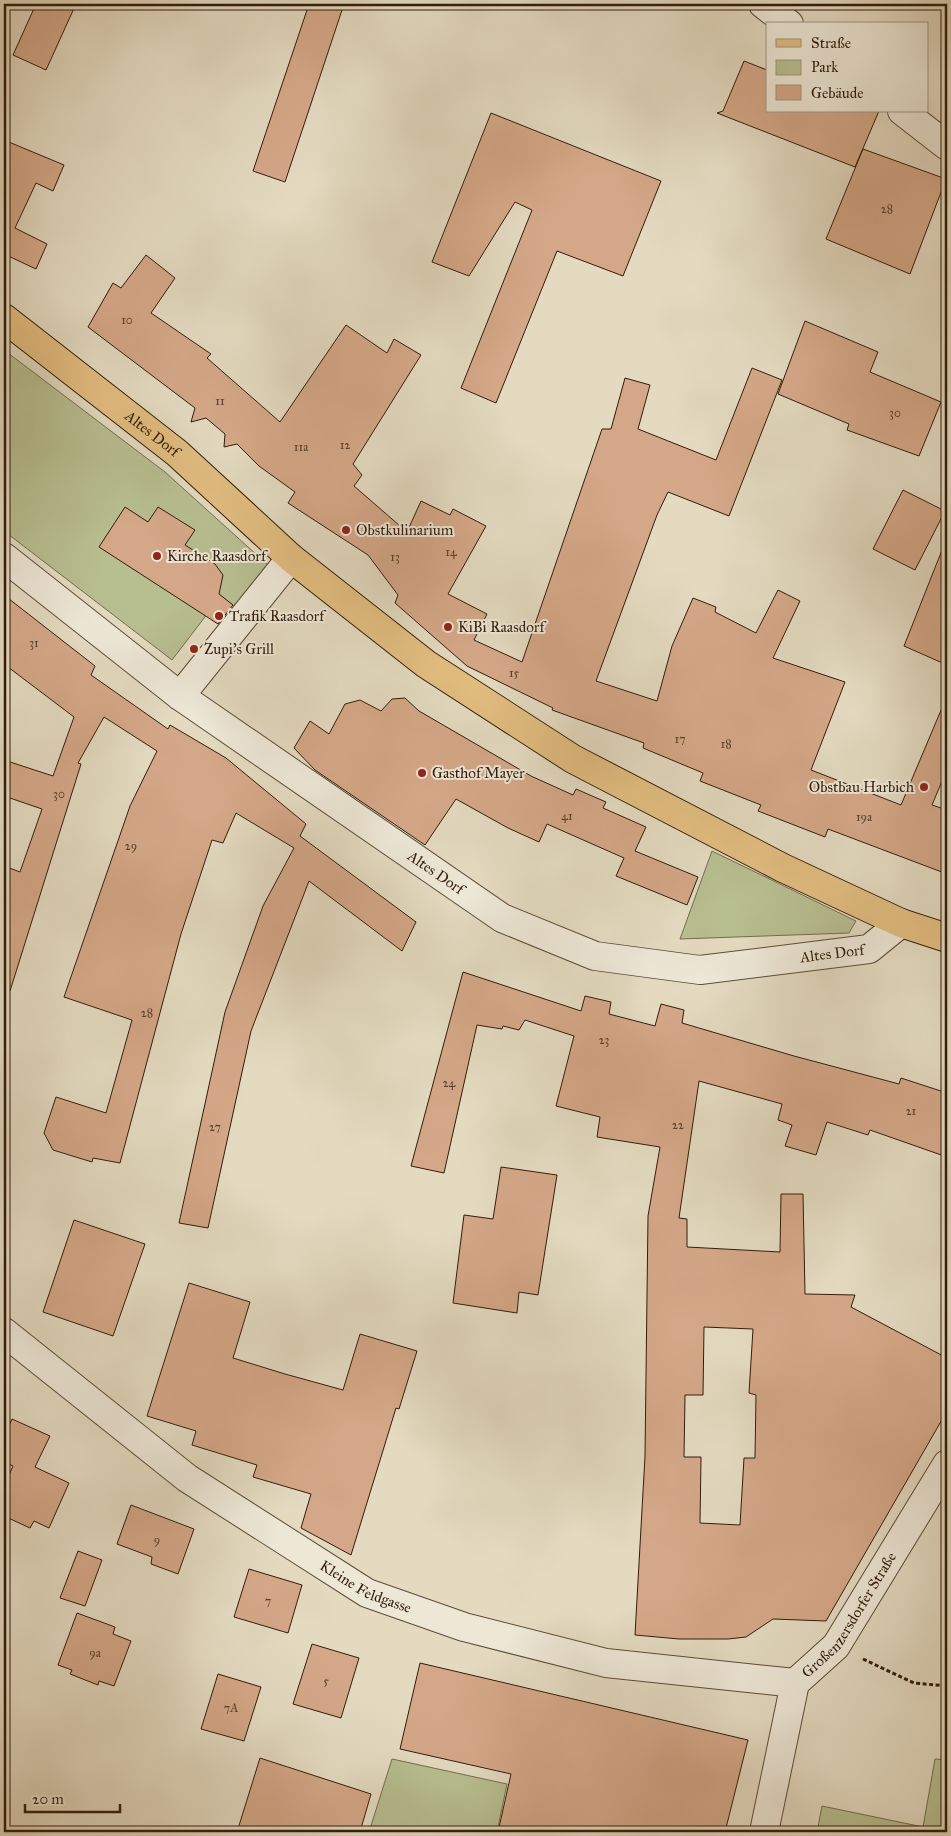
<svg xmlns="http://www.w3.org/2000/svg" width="951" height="1836" viewBox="0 0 951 1836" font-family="'IM FELL Great Primer',serif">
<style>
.green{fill:#b7be90;stroke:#746d4d}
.building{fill:#d4a788;stroke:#321c0a;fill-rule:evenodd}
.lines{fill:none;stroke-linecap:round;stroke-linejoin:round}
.minor-casing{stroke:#5e4c38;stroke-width:30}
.major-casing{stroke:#321c0a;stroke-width:30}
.path{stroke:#321c0a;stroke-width:3;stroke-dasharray:4 2.5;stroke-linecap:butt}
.minor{stroke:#ede7d6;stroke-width:28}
.major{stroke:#e2bd80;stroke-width:28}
.poi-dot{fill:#8f2418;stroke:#ede7d6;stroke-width:2}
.labels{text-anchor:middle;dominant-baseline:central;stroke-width:4;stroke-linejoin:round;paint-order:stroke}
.number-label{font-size:12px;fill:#5a3f2a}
.street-label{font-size:15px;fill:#321c0a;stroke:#ede7d6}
.poi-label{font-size:15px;fill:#321c0a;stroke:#ede7d6;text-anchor:start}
</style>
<rect width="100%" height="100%" fill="#e3dac0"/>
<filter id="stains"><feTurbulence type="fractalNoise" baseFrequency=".004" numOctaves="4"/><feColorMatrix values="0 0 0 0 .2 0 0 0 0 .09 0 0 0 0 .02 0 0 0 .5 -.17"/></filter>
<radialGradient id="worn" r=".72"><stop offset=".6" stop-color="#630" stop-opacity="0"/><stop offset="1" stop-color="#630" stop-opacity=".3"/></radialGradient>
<!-- green -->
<path class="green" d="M4,350l161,122 103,93 -30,44 -17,-13 -49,64 -168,-129z
M712,851l144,70 -7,12 -169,6z
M392,1759l115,25 -10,48h-128z
M935,1759l12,1v72h-130l5,-26 101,21z"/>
<!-- building -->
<path class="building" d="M36,4h40l-30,66 -33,-15z
M309,4h35l-59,178 -32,-11z
M744,61l23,9v41h112l-24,56 -138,-54 6,-2z
M491,113l170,68 -38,95 -66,-25 -61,152 -35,-15 71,-178 -17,-8 -46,74 -37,-14z
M4,140l60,25 -11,26 -17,-8 -21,45 32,16 -11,25 -32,-15z
M863,149l83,30 -36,95 -84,-35z
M146,255l29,23 -24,35 60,41 -4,4 73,64 66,-97 41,28 7,-14 27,16 -68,109 9,11 -8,11 53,46 14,-31 29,14 3,-6 33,17 -38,68 39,20 -13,26 48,22 80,-233h9l14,-51 25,7 -12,44 78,31 36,-92 30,12 -53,136 -61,-24 -11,23 -61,166 61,20 15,-55 21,-48 23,9 -1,5 41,21 22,-43 22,11 -27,57 72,24 -34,88 90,35 46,-109v73l-15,36 15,5v64l-119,-45 -3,8 -67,-26 3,-6 -61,-24 3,-8 -60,-25 1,-5 -92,-33 1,-2 -86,-42 -72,-63 3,-8 -30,-40 -80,-52 7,-11 -36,-26 -22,-22 -13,3 1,-13 -19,-16 -15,4 4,-14 -107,-81 25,-44 8,5z
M805,321l73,31 -8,20 71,30 -22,54 -72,-26 2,-6 -71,-30z
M903,490l42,21 -30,59 -42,-21z
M125,507l23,15 10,-15 37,23 -10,15 30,19 8,11 -4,19 14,11 -15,19 -119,-77z
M946,540h1v125l-43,-19z
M4,595l91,71 -4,9 77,54 2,-4 56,33 80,66 -6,12 116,86 -14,29 -93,-70 -58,150 -43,197 -29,-5 46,-211 38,-106 31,-58 -58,-35 -13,30 -11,-3 -31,94 -61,229 -27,-5 -1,4 -39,-12 -9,-17 12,-36 50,16 26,-93 -68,-23 66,-191 27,-55 -53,-34 -26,46 3,1 -71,227 -6,-1v-124l16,6 22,-63 -38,-13v-36l49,16 21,-59 -70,-53z
M405,698l14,13 112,65 42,19 3,-6 30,13 -3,6 43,19 -11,24 63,26 -11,28 -71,-29 8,-18 -77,-34 -8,18 -31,-14 -52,-29 -31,46 -110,-75 -21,-22 16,-27 19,13 16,-30 15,-4 21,11 11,-12z
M463,972l118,39 4,-15 26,6 -2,12 46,12 6,-22 23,6 -2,13 112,33 105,28 2,-6 46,15v64l-77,-27 -2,5 -41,-13 -11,33 -31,-9 7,-21 -14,-5 4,-16 -83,-23 -20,137 8,1v28l93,5 1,-58h22l2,100 50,1 -4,12 96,51v53l-121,210 -53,-2 -27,18 -18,2h-49l-44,-4 10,-179 3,-240 12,-69 -63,-10 3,-20 -44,-11 18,-70 -49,-16 -6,10 -16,-4 -1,3 -25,-4 -33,148 -33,-7zM704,1327l49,2 -4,64 7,2 -1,63h-11l-4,67 -40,-2 1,-66h-17l1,-62h18z
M501,1167l56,8 -19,120 -19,-3 -2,21 -64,-10 11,-88 29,4z
M74,1220l71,24 -32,92 -70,-24z
M189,1283l61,19 -17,56 52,16 58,16 17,-56 57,17 -18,58 -3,-1 -45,147 -50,-27 10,-34 -58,-17 4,-12 -65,-20 4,-14 -49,-15z
M12,1419l38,17 -15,31 34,16 -20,45 -15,-7 -4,7 -26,-12v-30l9,-20 -9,-4v-25z
M131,1505l63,24 -16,45 -27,-10 1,-7 -35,-13z
M78,1551l24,9 -17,46 -25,-8z
M249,1569l53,16 -14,48 -54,-16z
M77,1613l38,14 -2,7 18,7 -17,45 -15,-5 -1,4 -28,-11 2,-4 -14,-5z
M312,1644l47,14 -18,60 -48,-14z
M420,1663l328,77 -23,92h-227l13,-58 -111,-25z
M218,1674l43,13 -17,54 -43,-12z
M260,1758l111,36 -11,38h-123z"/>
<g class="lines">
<!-- minor casing -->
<g class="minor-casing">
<g id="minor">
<path d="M763,4l26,20"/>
<path d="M902,111l45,35"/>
<path id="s1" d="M4,557l176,139 322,222 93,38 105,14 169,-21 32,-26"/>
<path d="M180,696l111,-138"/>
<path id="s2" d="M4,1332l183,146 180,115 97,34 142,36 189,20"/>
<path id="s3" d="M764,1832l31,-149 41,-37 111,-182"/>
</g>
</g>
<!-- major casing -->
<g class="major-casing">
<g id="major">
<path id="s4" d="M4,318l173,135 114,105 135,106 147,95 210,109 118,55 46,15"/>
</g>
</g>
<!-- path -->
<path class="path" d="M863,1659l51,24 33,3"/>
<!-- minor -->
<use href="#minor" class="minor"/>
<!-- major -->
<use href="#major" class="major"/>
</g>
<!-- markers -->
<g class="poi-dot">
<circle cx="346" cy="530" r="5"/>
<circle cx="157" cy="556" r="5"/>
<circle cx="219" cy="616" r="5"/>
<circle cx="448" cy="627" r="5"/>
<circle cx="194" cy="649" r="5"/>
<circle cx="422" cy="773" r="5"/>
<circle cx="924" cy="787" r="5"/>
</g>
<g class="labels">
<!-- number labels -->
<g class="number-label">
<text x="887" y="209">28</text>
<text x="127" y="320">10</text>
<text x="220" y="401">11</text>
<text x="895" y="413">30</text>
<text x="345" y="445">12</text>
<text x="301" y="447">11a</text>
<text x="451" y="552">14</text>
<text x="395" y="557">13</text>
<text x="34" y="643">31</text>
<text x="514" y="673">15</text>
<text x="680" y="739">17</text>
<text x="726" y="744">18</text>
<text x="59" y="794">30</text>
<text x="567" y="816">41</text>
<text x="864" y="817">19a</text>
<text x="131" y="846">29</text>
<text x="147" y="1013">28</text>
<text x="604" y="1040">23</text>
<text x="449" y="1083">24</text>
<text x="911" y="1111">21</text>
<text x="678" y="1125">22</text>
<text x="215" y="1127">27</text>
<text x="157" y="1540">9</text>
<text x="268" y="1601">7</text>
<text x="95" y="1653">9a</text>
<text x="326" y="1681">5</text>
<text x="231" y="1708">7A</text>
</g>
<!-- street labels -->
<g class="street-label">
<text stroke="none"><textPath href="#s4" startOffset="188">Altes Dorf</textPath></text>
<text stroke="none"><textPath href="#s1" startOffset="535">Altes Dorf</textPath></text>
<text stroke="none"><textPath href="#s1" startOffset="955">Altes Dorf</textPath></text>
<text stroke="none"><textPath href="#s2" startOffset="444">Kleine Feldgasse</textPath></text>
<text stroke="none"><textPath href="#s3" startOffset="240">Großenzersdorfer Straße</textPath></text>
</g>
<!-- poi labels -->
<g class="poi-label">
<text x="356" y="530">Obstkulinarium</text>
<text x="167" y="556">Kirche Raasdorf</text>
<text x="229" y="616">Trafik Raasdorf</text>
<text x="458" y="627">KiBi Raasdorf</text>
<text x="204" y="649">Zupi’s Grill</text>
<text x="432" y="773">Gasthof Mayer</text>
<text x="914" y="787" text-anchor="end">Obstbau Harbich</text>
</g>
</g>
<!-- margin -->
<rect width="951" height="1836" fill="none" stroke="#e3dac0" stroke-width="20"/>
<rect x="5" y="5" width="941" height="1826" fill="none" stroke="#321c0a" stroke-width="2.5"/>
<rect x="10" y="10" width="931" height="1816" fill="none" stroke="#321c0a"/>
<!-- legend -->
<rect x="766" y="22" width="162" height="90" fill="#ede7d6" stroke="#a29684"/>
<rect x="776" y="39" width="25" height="8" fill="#e2bd80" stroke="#a29684"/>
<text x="811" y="48" font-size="15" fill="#321c0a">Straße</text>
<rect x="776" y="60" width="25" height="15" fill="#b7be90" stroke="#a29684"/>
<text x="811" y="72" font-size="15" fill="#321c0a">Park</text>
<rect x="776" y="85" width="25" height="15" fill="#d4a788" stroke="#a29684"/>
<text x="811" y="98" font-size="15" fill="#321c0a">Gebäude</text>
<!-- scale -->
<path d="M25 1804v8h95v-8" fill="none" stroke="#321c0a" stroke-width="2.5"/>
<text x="32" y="1804" font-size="15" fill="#321c0a" stroke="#ede7d6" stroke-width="4" paint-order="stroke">20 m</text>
<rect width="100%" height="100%" filter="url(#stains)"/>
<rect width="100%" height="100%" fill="url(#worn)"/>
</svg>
